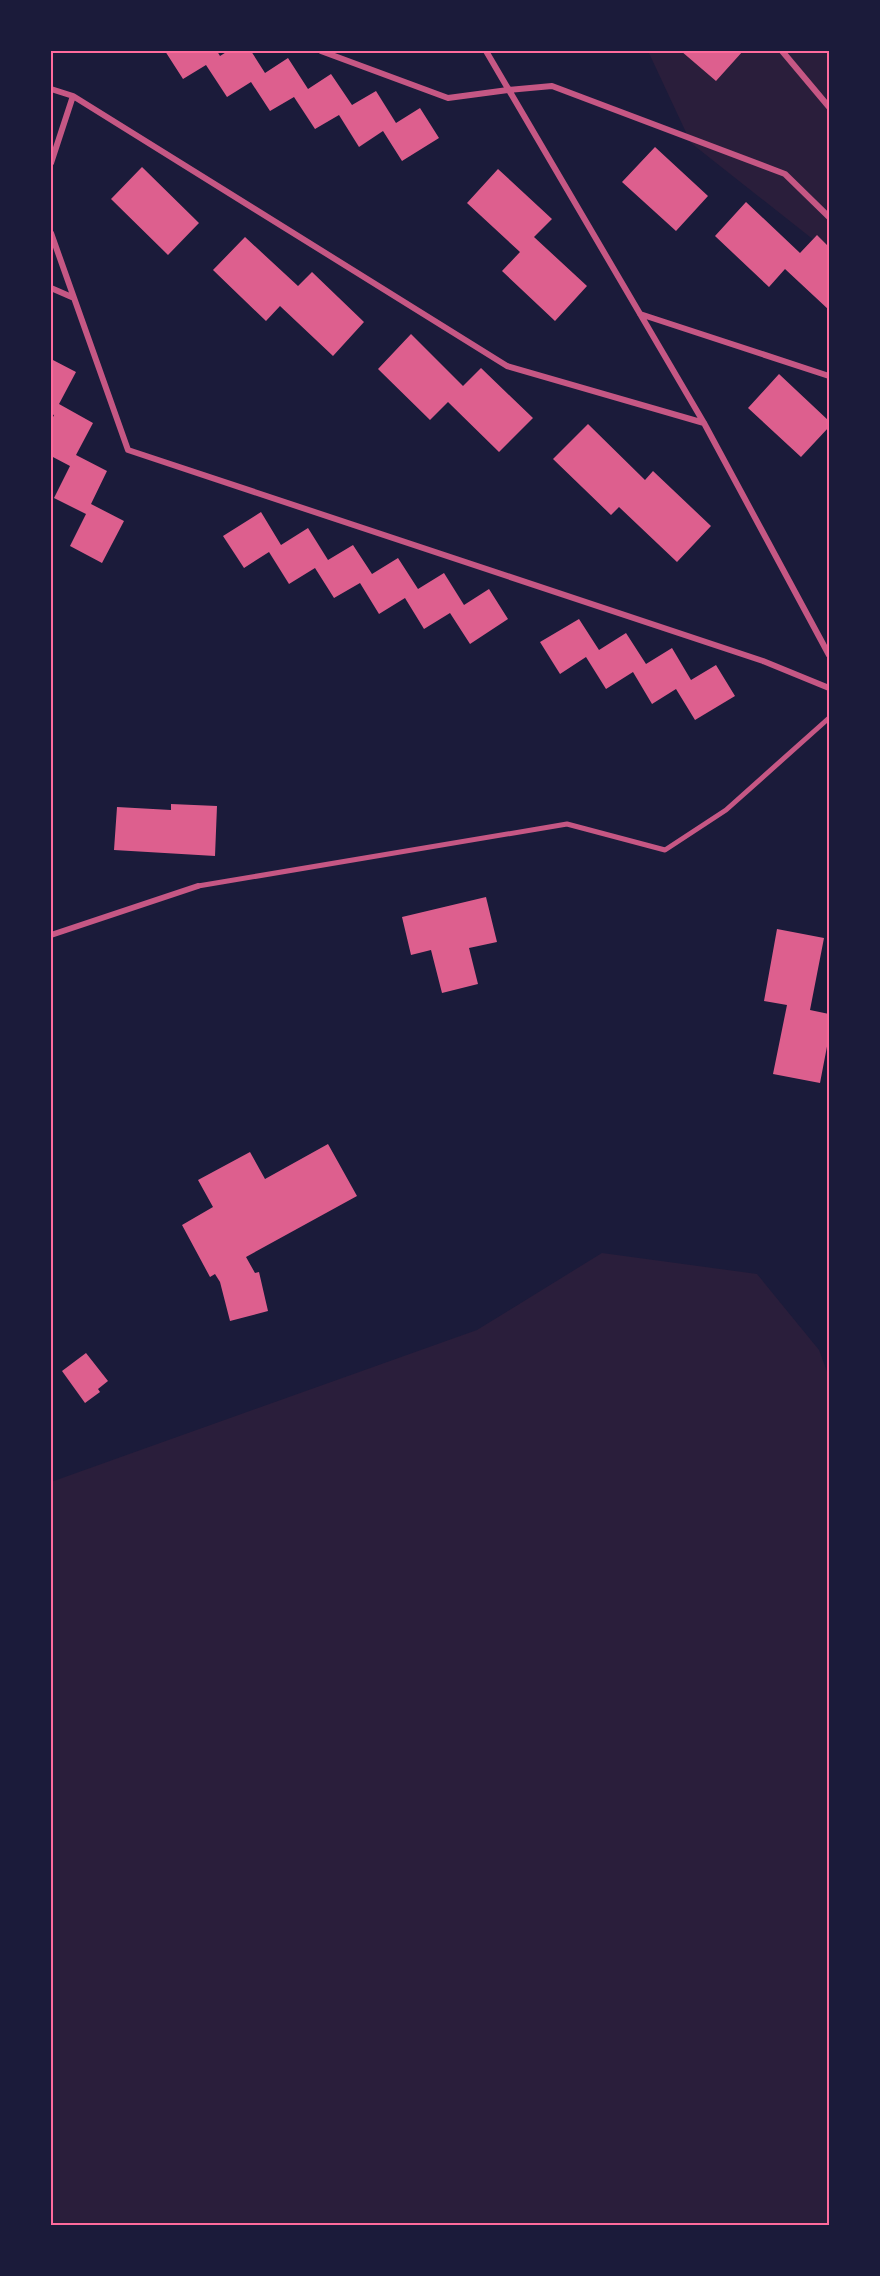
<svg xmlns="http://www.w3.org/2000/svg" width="880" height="2276" viewBox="0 0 880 2276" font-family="Quicksand,sans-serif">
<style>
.green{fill:#2a1e3b}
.building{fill:#dd5f8e}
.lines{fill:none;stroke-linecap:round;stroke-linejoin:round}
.pedestrian{stroke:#c65784;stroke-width:5}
.minor{stroke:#c65784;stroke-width:6}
.neatline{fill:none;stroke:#ff6b9d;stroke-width:2}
</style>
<rect width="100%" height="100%" fill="#1b1b3a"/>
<!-- green -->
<path class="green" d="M648,51h181v201l-138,-109z
M602,1253l155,21 62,76 10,27v848h-778v-743l426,-152z"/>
<!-- building -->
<path class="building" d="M165,51h52l3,5 8,-5h23l14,22 23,-15 20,31 23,-15 21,31 24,-14 20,32 24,-15 19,30 -37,23 -19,-30 -24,16 -20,-32 -24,14 -21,-32 -24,14 -19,-29 -24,15 -21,-32 -23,14z
M681,51h62l-27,30z
M655,147l53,49 -32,35 -54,-49z
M142,167l57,56 -31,32 -57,-56z
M498,169l54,50 -18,18 53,49 -32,35 -53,-50 18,-19 -53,-49z
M746,202l54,51 17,-18 12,12v63l-44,-41 -16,18 -54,-51z
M245,237l53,49 14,-14 52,50 -31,34 -53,-50 -14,15 -53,-51z
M411,334l52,52 18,-18 52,50 -34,34 -51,-50 -18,18 -52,-51z
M51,359l25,13 -17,32 34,19 -17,32 31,16 -16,33 33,17 -22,42 -32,-17 16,-32 -32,-16 16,-32 -19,-10v-35l3,-6 -3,-1z
M779,374l50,47v6l-28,30 -53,-49z
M588,424l57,56 8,-9 58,55 -34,36 -58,-55 -8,8 -58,-56z
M261,512l20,33 27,-17 20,32 25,-15 19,29 26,-16 20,31 26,-16 20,32 25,-16 19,30 -38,25 -20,-31 -26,16 -19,-31 -26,16 -19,-31 -26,15 -19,-30 -26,16 -20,-32 -25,16 -21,-32z
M579,619l20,31 27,-17 20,31 26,-16 19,32 25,-15 19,31 -40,24 -19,-31 -24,15 -19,-32 -27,17 -20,-32 -26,17 -20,-32z
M171,804l46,2 -2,50 -101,-6 3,-43 54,3z
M486,897l11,45 -28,6 9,36 -36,9 -11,-43 -20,5 -9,-38z
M777,929l47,9 -14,72 19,4v22l-9,47 -47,-9 14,-69 -23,-4z
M328,1144l29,52 -111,61 9,16 4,-1 9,39 -38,10 -10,-39 -5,-8 -5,3 -28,-52 31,-18 -15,-27 52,-28 15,27z
M86,1353l22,28 -10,8 2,3 -15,11 -23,-32z"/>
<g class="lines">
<!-- pedestrian -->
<path class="pedestrian" d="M198,886l369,-62 98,26 61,-40 103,-92"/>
<!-- minor -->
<path class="minor" d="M321,51l127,47 60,-8 44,-4 233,88 44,43
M486,51l218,372 125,232
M782,51l47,56
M51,89l22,7 434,270 197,57
M51,163l22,-67
M51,233l77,217 635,211 66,27
M51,288l23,10
M640,314l189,62
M51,935l147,-49"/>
</g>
<!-- border -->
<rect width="880" height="2276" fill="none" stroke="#1b1b3a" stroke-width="105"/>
<rect x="52" y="52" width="776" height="2172" class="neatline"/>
</svg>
